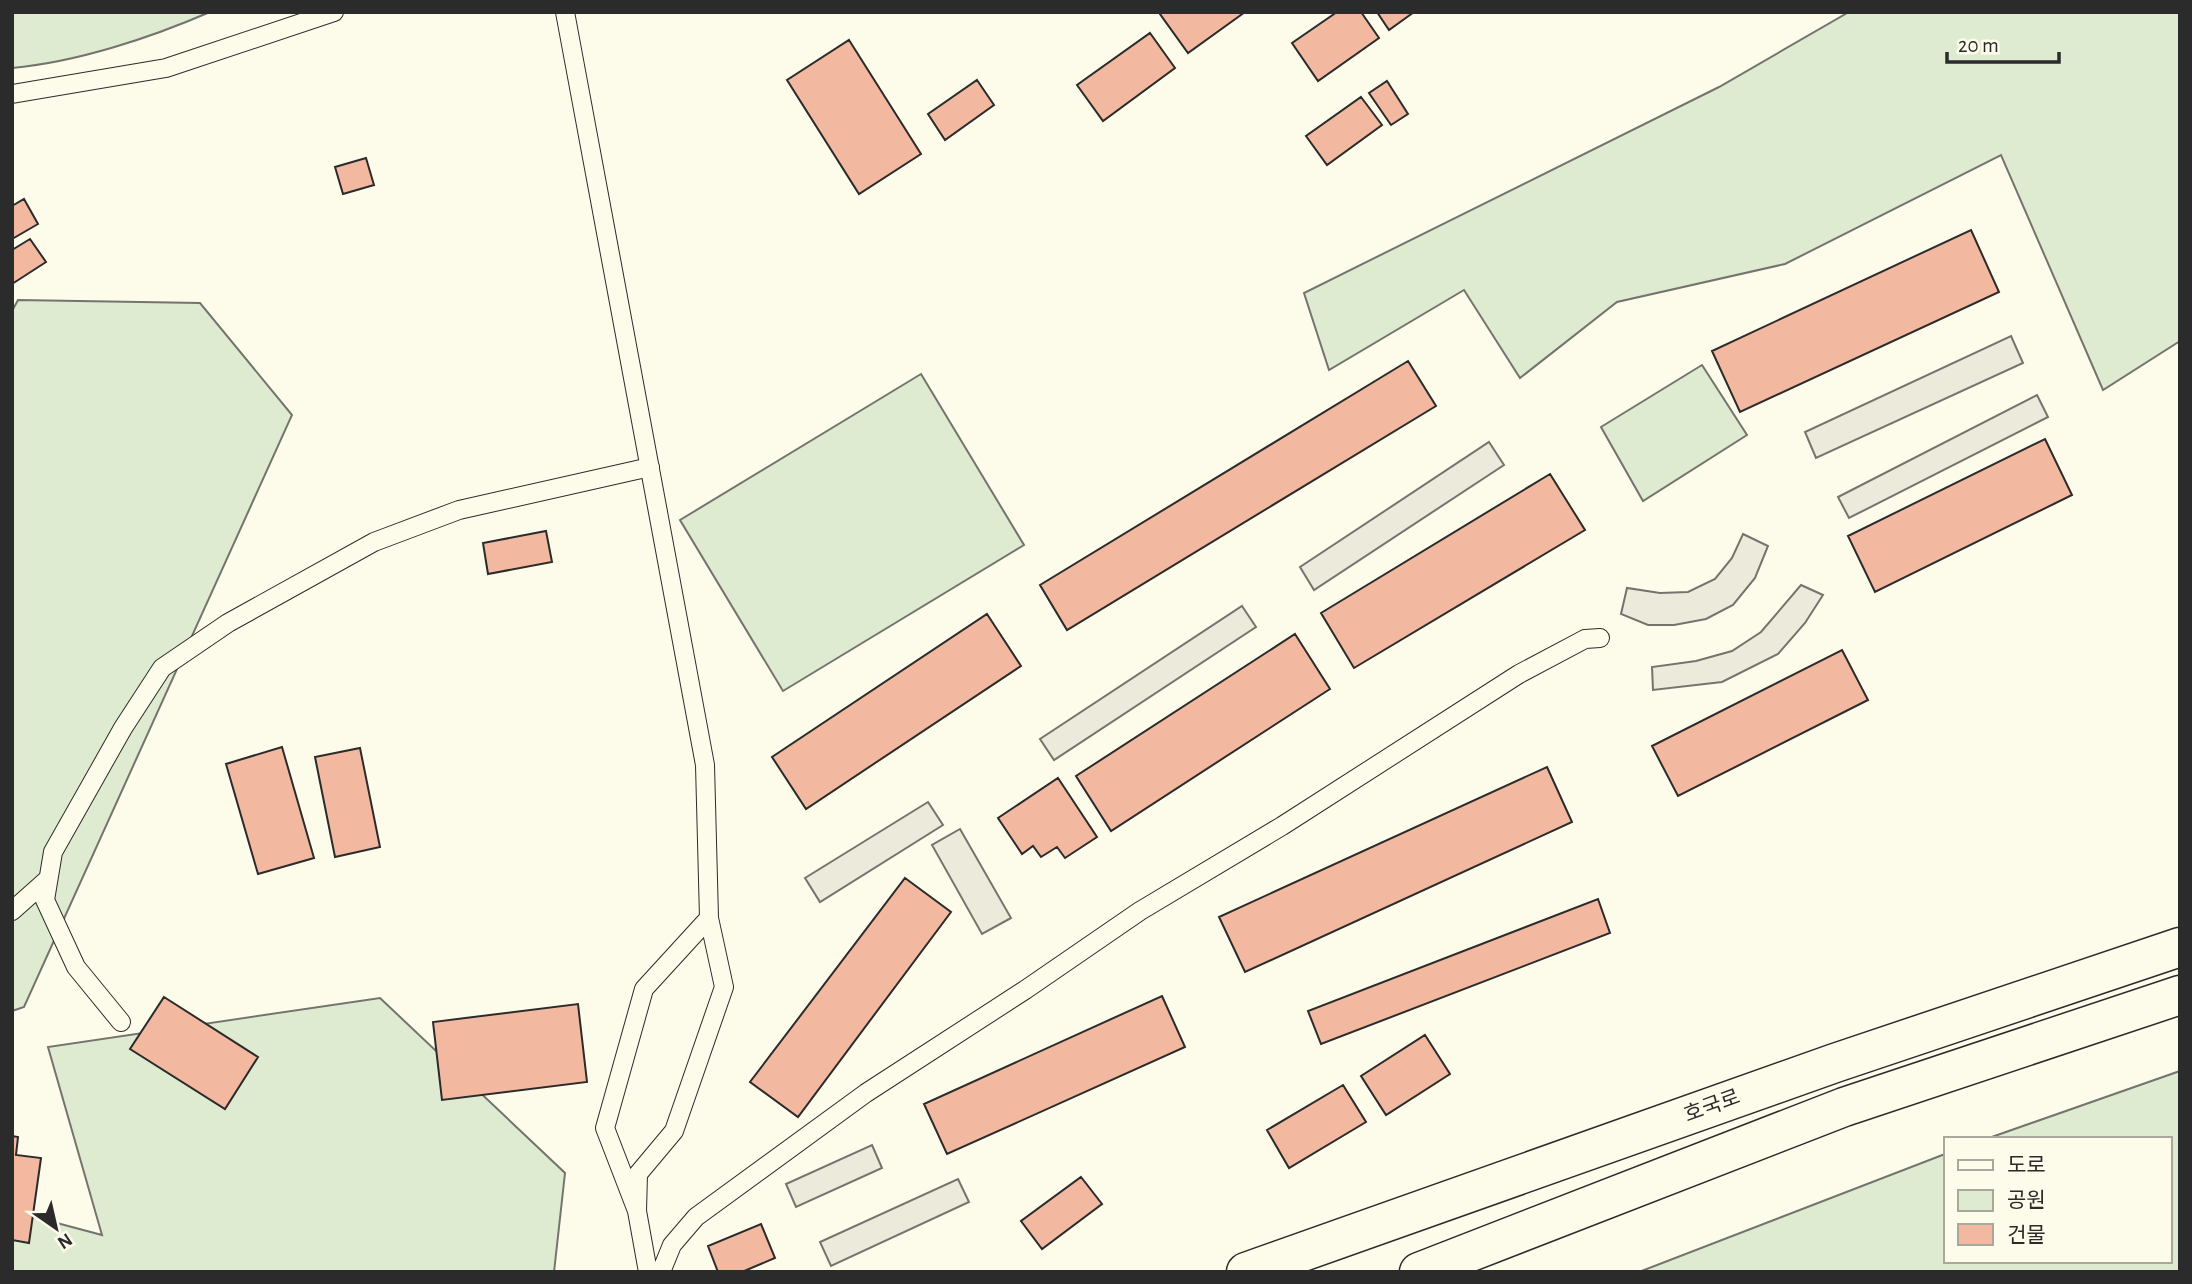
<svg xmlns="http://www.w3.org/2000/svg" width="2192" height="1284" viewBox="0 0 2192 1284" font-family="'Alegreya Sans','Noto Sans KR',sans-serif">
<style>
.green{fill:#deebd1;stroke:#74746e;stroke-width:2}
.parking{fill:#eceadb;stroke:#74746e;stroke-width:2}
.building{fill:#f2b8a0;stroke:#2b2b2b;stroke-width:2}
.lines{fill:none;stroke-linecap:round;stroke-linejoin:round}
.lane-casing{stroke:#2b2b2b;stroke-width:20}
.primary-casing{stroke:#2b2b2b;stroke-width:41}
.lane{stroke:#fdfbea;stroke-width:18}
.primary{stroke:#fdfbea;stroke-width:38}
.labels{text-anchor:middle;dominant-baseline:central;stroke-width:5;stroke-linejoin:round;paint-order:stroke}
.street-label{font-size:21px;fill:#2b2b2b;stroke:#fdfbea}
</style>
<rect width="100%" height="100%" fill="#fdfbea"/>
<!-- green -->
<path class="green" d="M12,12h198c-60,26 -133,50 -198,56z
M1849,12h331v329l-77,49 -102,-235 -216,109 -168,38 -97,76 -56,-88 -135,80 -25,-77 415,-206z
M18,300l182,3 92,112 -268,592 -12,4v-700z
M1702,365l45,70 -104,66 -42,-74z
M921,374l103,171 -241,146 -103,-171z
M380,998l185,175 -11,99h-542v-61l90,24 -54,-188z
M2180,1071v201h-541l306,-118v107h224v-122h-183z"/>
<!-- parking -->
<path class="parking" d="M2011,336l12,27 -207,95 -11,-26z
M2037,395l11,22 -199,101 -11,-21z
M1489,442l15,23 -190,125 -14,-23z
M1743,534l25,12 -13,32 -22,27 -27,14 -32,6h-26l-27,-11 6,-26 33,5 28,-1 27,-13 17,-21z
M1801,585l22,10 -18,28 -27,31 -56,28 -69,8 -1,-23 44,-6 36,-10 29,-19z
M1242,606l14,21 -202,133 -14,-21z
M928,802l15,23 -123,77 -15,-24z
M960,829l51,89 -29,16 -50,-89z
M872,1145l10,23 -86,39 -10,-23z
M958,1179l11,23 -138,64 -11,-24z"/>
<!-- building -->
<path class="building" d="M1162,12h83l-57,41 -28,-39z
M1337,12h24l18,26 -61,43 -26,-38z
M1377,12h37l-25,18z
M1150,33l25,35 -72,53 -26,-36z
M849,40l72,114 -62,40 -72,-114z
M977,80l17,25 -49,35 -17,-26z
M1387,81l21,33 -17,11 -22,-32z
M1361,97l21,28 -55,40 -21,-29z
M366,158l8,27 -31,9 -8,-27z
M24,199l14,25 -26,15v-33z
M1971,230l28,62 -259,120 -28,-61z
M30,239l16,23 -34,22v-34z
M1408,361l28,45 -369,224 -27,-45z
M2045,439l27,56 -197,97 -27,-56z
M1550,474l35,56 -231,138 -33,-55z
M546,531l6,31 -64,12 -5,-31z
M987,614l34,52 -215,143 -34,-52z
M1295,634l35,55 -219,142 -35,-55z
M1842,650l26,50 -190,96 -26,-50z
M282,747l32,111 -56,16 -32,-110z
M360,748l20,99 -45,10 -20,-100z
M1547,767l25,55 -327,150 -26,-55z
M1058,778l39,59 -32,21 -8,-11 -16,10 -8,-11 -11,8 -24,-36z
M905,878l46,34 -153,205 -48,-35z
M1598,899l12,34 -289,111 -13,-33z
M1162,996l23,51 -238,107 -23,-50z
M164,997l94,60 -33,52 -95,-60z
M578,1004l9,78 -145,18 -9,-78z
M1425,1035l25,39 -64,41 -25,-39z
M1343,1085l23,37 -77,46 -22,-38z
M12,1136l6,1 -2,18 25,3 -12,85 -17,-3z
M1081,1177l21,27 -60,45 -21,-28z
M761,1224l14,34 -33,14h-24l-10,-26z"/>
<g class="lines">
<!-- lane casing -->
<g class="lane-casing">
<path id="lane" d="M565,12l140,753 4,153
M12,94l154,-26 168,-56
M12,911l36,-32
M121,1022l-45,-55 -31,-67 8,-48 70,-124 39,-60 66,-45 146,-81 85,-32 191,-43
M637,1211l1,-37 36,-43 50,-144 -15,-69 -65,71 -39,139 32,83 11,61
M661,1272l11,-27 24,-28 170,-124 159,-103 115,-79 142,-85 237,-152 66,-35 15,-1"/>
</g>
<!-- primary casing -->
<g class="primary-casing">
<path id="primary" d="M1246,1272l589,-209 345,-116
M1419,1272l425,-165 336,-112"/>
</g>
<!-- lane -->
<use href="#lane" class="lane"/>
<!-- primary -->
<use href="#primary" class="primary"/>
</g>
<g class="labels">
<!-- street labels -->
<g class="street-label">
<text transform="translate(1712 1106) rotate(-20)">호국로</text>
</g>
</g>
<!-- border -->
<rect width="2192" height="1284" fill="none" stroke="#2b2b2b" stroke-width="28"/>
<!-- legend -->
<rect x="1944" y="1137" width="228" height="126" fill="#fdfbea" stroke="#a9a89e" stroke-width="2"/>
<rect x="1958" y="1160" width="35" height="10" fill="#fdfbea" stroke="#a9a89e" stroke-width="2"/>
<text x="2007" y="1172" font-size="21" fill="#2b2b2b">도로</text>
<rect x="1958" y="1190" width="35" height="21" fill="#deebd1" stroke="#a9a89e" stroke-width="2"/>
<text x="2007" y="1207" font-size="21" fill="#2b2b2b">공원</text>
<rect x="1958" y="1224" width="35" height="21" fill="#f2b8a0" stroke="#a9a89e" stroke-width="2"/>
<text x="2007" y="1242" font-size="21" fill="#2b2b2b">건물</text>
<!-- north arrow -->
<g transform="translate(56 1228) rotate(146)" stroke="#fdfbea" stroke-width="5" paint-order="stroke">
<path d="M0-5L12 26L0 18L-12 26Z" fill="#2b2b2b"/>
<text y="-10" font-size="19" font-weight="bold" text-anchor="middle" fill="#2b2b2b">N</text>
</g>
<!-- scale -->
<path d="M1947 52v10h112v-10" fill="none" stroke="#2b2b2b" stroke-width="3.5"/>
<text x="1958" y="52" font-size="21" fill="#2b2b2b" stroke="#fdfbea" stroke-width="5" paint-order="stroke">20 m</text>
</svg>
